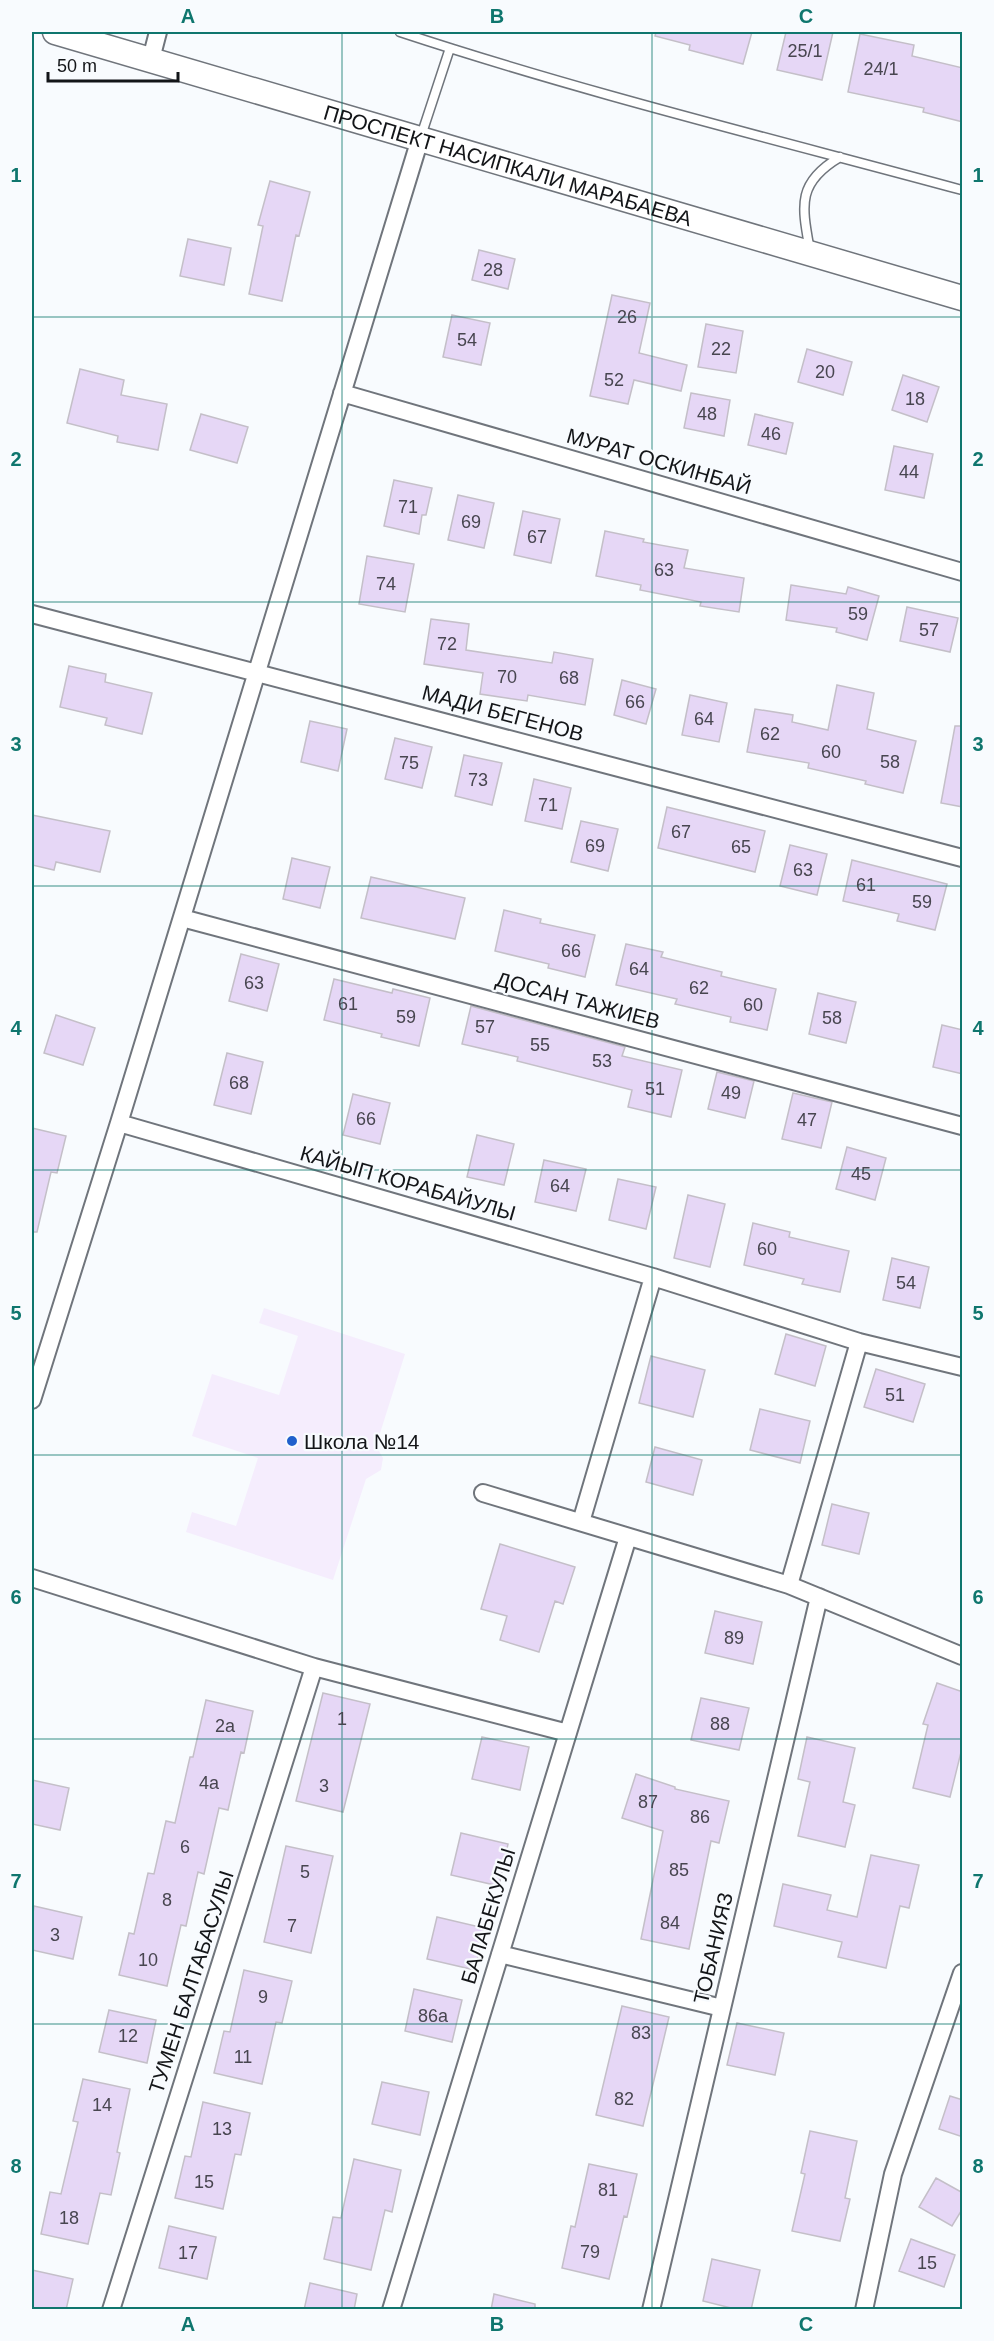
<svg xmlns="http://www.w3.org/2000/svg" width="994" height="2341" viewBox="0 0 994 2341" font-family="Helvetica,sans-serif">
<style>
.education{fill:#f5edfd}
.building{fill:#e6d7f6;stroke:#c4bfc8;stroke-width:1.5}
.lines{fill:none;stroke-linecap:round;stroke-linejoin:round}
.service-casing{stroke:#70757c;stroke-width:11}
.minor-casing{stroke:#70757c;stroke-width:20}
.secondary-casing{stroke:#70757c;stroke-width:27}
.service{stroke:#fff;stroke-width:8}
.minor{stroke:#fff;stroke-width:16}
.secondary{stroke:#fff;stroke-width:24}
.grid{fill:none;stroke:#0f766e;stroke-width:1.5;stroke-opacity:0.55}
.poi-dot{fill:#2060cc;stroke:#f8fbfe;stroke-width:2}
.labels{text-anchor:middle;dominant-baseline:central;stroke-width:4.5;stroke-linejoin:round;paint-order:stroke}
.number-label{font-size:18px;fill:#484650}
.street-label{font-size:21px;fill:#131518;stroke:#f8fbfe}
.poi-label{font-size:21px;fill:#131518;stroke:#f8fbfe;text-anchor:start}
.neatline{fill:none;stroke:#0f766e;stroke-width:2}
.grid-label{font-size:20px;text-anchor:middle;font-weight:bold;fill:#0f766e}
</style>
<rect width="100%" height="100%" fill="#f8fbfe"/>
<!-- education -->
<path class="education" d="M264,1308l141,46 -29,92 7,12 -2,12 -15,9 -33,101 -147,-48 6,-20 44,14 22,-68 -66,-22 20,-62 67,21 19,-59 -39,-13z"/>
<!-- building -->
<path class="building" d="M656,32h96l-9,32 -54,-14 1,-5 -35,-9z
M786,32h47l-11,48 -45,-10z
M860,34l54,11 -2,11 51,12v54l-40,-10 1,-4 -76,-16z
M270,181l40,11 -11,44 -3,-1 -14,66 -33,-7 14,-68 -5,-1z
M188,239l43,9 -7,37 -44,-9z
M479,250l36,9 -7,30 -36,-9z
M612,295l38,8 -11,50 48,12 -6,26 -47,-11 -6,24 -38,-8z
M452,315l38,8 -9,42 -38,-8z
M706,324l37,7 -7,42 -38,-6z
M807,349l45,13 -9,33 -45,-13z
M80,369l44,11 -3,15 46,9 -9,46 -41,-8 1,-6 -51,-13z
M903,375l36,12 -12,35 -35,-12z
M691,393l39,7 -6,36 -40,-8z
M201,414l47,13 -11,36 -47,-13z
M755,414l38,9 -7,31 -38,-9z
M894,446l39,8 -9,44 -39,-8z
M394,480l38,8 -6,27h-4l-3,19 -35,-8z
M458,495l36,8 -10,45 -36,-8z
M523,511l37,8 -9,44 -37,-8z
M605,531l39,8 -1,3 45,8 -4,18 60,10 -5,34 -39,-6 1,-4 -61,-12 1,-5 -45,-9z
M367,556l47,8 -9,48 -46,-8z
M791,585l55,9 2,-7 31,9 -12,44 -31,-8 1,-4 -51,-8z
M907,607l51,11 -8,34 -50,-11z
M431,619l38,5 -3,26 86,13 2,-11 39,7 -8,46 -57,-10 -1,6 -47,-7 3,-21 -59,-9z
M69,666l37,8 -1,8 47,11 -10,41 -37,-9 2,-7 -47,-11z
M622,680l34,9 -10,35 -32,-9z
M837,685l37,8 -7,36 49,12 -13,52 -38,-9 1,-3 -58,-13 1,-5 -62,-11 8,-43 38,6 -1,7 36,8z
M690,695l37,8 -8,39 -37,-7z
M310,721l37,8 -9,42 -37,-9z
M955,726h8v81l-22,-4z
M395,738l37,9 -10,41 -37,-9z
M464,755l38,8 -10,42 -37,-9z
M534,779l37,9 -9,41 -37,-8z
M667,807l98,24 -10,41 -97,-24z
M32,815l78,16 -10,41 -44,-10 -2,8 -22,-5z
M581,821l37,8 -10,42 -37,-9z
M790,845l37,9 -10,41 -37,-9z
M292,858l38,9 -10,41 -37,-9z
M852,860l95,24 -12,46 -38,-9 2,-7 -56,-13z
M371,877l94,21 -10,41 -94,-21z
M504,910l37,9 -1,4 55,12 -10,42 -37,-9 1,-4 -54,-13z
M626,944l37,8 -2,5 61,15 -1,4 55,13 -9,41 -37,-8 1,-5 -56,-13 2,-5 -61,-14z
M241,954l38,10 -12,47 -38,-10z
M334,979l58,14 1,-4 37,9 -11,48 -38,-9 1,-3 -58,-14z
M818,993l38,9 -10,41 -37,-9z
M471,1006l154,41 -3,9 60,14 -11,47 -43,-10 4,-17 -115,-29 1,-4 -56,-13z
M56,1015l39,13 -12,37 -39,-12z
M942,1025l21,5v44l-30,-7z
M227,1053l36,9 -12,52 -37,-9z
M717,1072l37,9 -9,37 -37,-9z
M793,1093l39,9 -11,46 -39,-9z
M353,1094l37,9 -10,41 -37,-9z
M32,1128l34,8 -9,37 -6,-1 -14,60h-5z
M477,1135l37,9 -10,41 -37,-8z
M847,1147l39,11 -11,42 -39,-11z
M544,1160l42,9 -10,42 -41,-9z
M618,1179l38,8 -10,42 -37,-9z
M688,1195l37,9 -15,63 -36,-9z
M753,1223l37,9 -1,5 60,14 -9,41 -38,-8 2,-5 -60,-14z
M892,1258l37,9 -9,41 -37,-8z
M786,1334l40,12 -11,40 -40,-12z
M651,1356l54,14 -12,47 -54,-14z
M876,1369l49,15 -12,38 -49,-15z
M760,1409l50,12 -10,42 -50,-13z
M655,1447l47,13 -9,35 -47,-13z
M832,1504l37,9 -10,41 -37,-9z
M500,1544l75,23 -12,37 -8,-3 -16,51 -39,-12 7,-24 -26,-7z
M715,1611l47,11 -9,42 -48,-11z
M937,1683l26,9v52l-13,53 -37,-9 15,-63 -5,-1z
M323,1693l47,11 -27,108 -47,-11z
M701,1698l48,10 -10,42 -48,-10z
M206,1700l47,11 -9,42 -3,-1 -13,58 -9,-2 -15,66 -6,-2 -12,54 -5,-1 -14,61 -48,-11 10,-42 5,1 14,-61 6,1 12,-53 9,2 15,-66h3z
M482,1737l47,10 -9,43 -48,-11z
M807,1737l48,11 -12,54 12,3 -10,42 -47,-11 12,-54 -12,-3z
M636,1774l39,13v2l54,12 -10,42 -8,-2 -22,108 -48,-10 22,-108 -41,-13z
M32,1780l37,8 -9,42 -28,-6z
M461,1833l47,11 -9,42 -48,-11z
M286,1846l47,10 -22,97 -47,-11z
M871,1855l48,10 -10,43 -9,-2 -14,62 -48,-11 4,-15 -68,-16 9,-42 48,11 -4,15 30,7z
M34,1906l48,11 -9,42 -41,-9v-30z
M437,1917l47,11 -9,42 -48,-11z
M244,1970l48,11 -10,42 -6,-1 -14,62 -48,-11 10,-42 6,1z
M414,1989l48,11 -10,42 -47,-11z
M622,2006l47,11 -26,109 -47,-11z
M109,2010l47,10 -9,43 -48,-11z
M737,2023l47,10 -9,42 -48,-10z
M83,2079l47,10 -13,63 3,1 -9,42 -11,-2 -12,51 -47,-10 9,-42 11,2 17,-72 -5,-1z
M382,2082l47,10 -9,43 -48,-11z
M950,2096l13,4v37l-24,-8z
M203,2102l47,11 -9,42 -6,-1 -12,55 -48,-11 10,-42 6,1z
M810,2131l47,10 -12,57 5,1 -10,42 -48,-10 13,-57 -4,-1z
M354,2159l47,11 -9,42 -7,-2 -14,60 -47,-11 9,-42 8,1z
M589,2164l48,10 -10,43 -3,-1 -15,63 -47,-11 9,-42 4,1z
M936,2178l27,15v15l-11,18 -33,-19z
M169,2226l47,11 -9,42 -48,-11z
M911,2239l44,16 -11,32 -45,-16z
M712,2259l48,11 -9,40h-12l-36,-9z
M32,2270l41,9 -7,31h-34z
M310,2283l47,11 -3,16h-50z
M494,2294l41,10v6h-44z"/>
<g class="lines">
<!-- service casing -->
<g class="service-casing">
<path id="service" d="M400,32c185,61 374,107 562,158
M421,136l29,-88
M810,251c-8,-45 -14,-68 30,-94"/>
</g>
<!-- minor casing -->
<g class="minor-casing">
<path id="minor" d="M151,59l7,-27
M342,393l620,179
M32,614l930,244
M182,918l780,208
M119,1123l534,154 206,65 103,25
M32,1400l87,-277 301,-984
M483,1493l306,92 70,-243
M581,1522l72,-245
M32,1578l282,89 254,66
M789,1585l173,71
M500,1954l222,54
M111,2310l203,-643
M391,2310l237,-773
M651,2310l168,-713
M864,2310l29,-136 69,-201"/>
</g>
<!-- secondary casing -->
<g class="secondary-casing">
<g id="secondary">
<path id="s1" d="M55,32l907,266"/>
</g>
</g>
<!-- service -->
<use href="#service" class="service"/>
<!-- minor -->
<use href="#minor" class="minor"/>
<!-- secondary -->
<use href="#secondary" class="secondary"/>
</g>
<!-- grid -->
<path class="grid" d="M342,32v2278M652,32v2278M32,317h930M32,602h930M32,886h930M32,1170h930M32,1455h930M32,1739h930M32,2024h930"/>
<!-- markers -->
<circle class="poi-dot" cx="292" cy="1441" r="6"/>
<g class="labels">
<!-- number labels -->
<g class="number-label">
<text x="805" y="51">25/1</text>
<text x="881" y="69">24/1</text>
<text x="493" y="270">28</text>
<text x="627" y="317">26</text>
<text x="467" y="340">54</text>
<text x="721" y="349">22</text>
<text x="825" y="372">20</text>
<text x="614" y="380">52</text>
<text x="915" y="399">18</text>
<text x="707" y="414">48</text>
<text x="771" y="434">46</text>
<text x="909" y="472">44</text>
<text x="408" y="507">71</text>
<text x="471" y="522">69</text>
<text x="537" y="537">67</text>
<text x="664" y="570">63</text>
<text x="386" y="584">74</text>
<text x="858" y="614">59</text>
<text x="929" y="630">57</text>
<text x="447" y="644">72</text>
<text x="507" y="677">70</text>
<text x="569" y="678">68</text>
<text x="635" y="702">66</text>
<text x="704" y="719">64</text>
<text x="770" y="734">62</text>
<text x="831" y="752">60</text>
<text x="890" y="762">58</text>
<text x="409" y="763">75</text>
<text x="478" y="780">73</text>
<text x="548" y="805">71</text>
<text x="681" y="832">67</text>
<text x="595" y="846">69</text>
<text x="741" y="847">65</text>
<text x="803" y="870">63</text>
<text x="866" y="885">61</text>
<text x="922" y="902">59</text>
<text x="571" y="951">66</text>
<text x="639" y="969">64</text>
<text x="254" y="983">63</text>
<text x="699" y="988">62</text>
<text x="348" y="1004">61</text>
<text x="753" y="1005">60</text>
<text x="406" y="1017">59</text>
<text x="832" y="1018">58</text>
<text x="485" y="1027">57</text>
<text x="540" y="1045">55</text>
<text x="602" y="1061">53</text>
<text x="239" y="1083">68</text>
<text x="655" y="1089">51</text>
<text x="731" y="1093">49</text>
<text x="366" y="1119">66</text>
<text x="807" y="1120">47</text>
<text x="861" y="1174">45</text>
<text x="560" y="1186">64</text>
<text x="767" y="1249">60</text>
<text x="906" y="1283">54</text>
<text x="895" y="1395">51</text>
<text x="734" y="1638">89</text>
<text x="342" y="1719">1</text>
<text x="720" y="1724">88</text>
<text x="225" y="1726">2а</text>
<text x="209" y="1783">4а</text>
<text x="324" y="1786">3</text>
<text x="648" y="1802">87</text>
<text x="700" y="1817">86</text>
<text x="185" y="1847">6</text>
<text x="679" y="1870">85</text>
<text x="305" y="1872">5</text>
<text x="167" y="1900">8</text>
<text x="670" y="1923">84</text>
<text x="292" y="1926">7</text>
<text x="55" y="1935">3</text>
<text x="148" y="1960">10</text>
<text x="263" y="1997">9</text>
<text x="433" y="2016">86а</text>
<text x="641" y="2033">83</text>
<text x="128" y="2036">12</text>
<text x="243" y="2057">11</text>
<text x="624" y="2099">82</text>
<text x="102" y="2105">14</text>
<text x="222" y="2129">13</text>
<text x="204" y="2182">15</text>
<text x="608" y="2190">81</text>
<text x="69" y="2218">18</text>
<text x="590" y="2252">79</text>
<text x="188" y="2253">17</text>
<text x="927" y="2263">15</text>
</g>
<!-- street labels -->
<g class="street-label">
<text stroke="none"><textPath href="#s1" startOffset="472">ПРОСПЕКТ НАСИПКАЛИ МАРАБАЕВА</textPath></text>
<text transform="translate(659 461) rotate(16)">МУРАТ ОСКИНБАЙ</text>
<text transform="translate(503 713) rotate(15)">МАДИ БЕГЕНОВ</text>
<text transform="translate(578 1000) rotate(15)">ДОСАН ТАЖИЕВ</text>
<text transform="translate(408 1183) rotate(16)">КАЙЫП КОРАБАЙУЛЫ</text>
<text transform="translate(488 1916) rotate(-73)">БАЛАБЕКУЛЫ</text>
<text transform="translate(713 1948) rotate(-77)">ТОБАНИЯЗ</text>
<text transform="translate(191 1982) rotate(-72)">ТУМЕН БАЛТАБАСУЛЫ</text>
</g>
<!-- poi labels -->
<g class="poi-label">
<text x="304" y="1441">Школа №14</text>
</g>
</g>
<!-- border -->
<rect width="994" height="2341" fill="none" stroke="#f8fbfe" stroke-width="66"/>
<!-- scale -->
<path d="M48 72v9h130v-9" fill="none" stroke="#131518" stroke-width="3"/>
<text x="57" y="72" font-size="18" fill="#131518" stroke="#f8fbfe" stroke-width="4.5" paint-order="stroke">50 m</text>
<rect x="33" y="33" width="928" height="2275" class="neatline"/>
<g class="grid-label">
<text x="188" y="23">A</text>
<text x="497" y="23">B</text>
<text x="806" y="23">C</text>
<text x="16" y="182">1</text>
<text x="978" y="182">1</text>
<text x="16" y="466">2</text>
<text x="978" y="466">2</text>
<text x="16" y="751">3</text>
<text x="978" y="751">3</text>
<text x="16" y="1035">4</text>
<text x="978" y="1035">4</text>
<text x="16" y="1320">5</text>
<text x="978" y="1320">5</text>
<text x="16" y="1604">6</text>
<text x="978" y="1604">6</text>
<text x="16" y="1888">7</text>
<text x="978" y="1888">7</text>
<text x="16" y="2173">8</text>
<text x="978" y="2173">8</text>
<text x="188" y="2331">A</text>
<text x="497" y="2331">B</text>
<text x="806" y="2331">C</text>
</g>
</svg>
